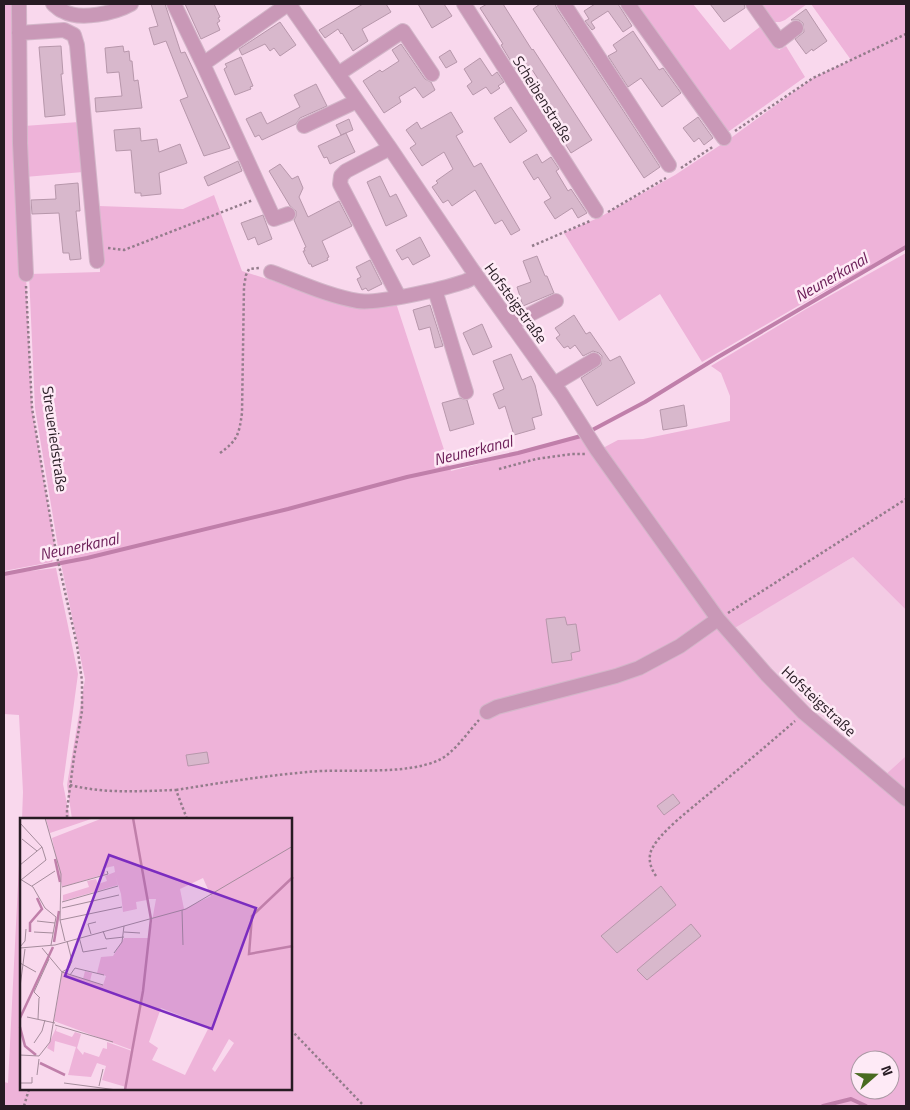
<svg xmlns="http://www.w3.org/2000/svg" width="910" height="1110" viewBox="0 0 910 1110" font-family="'Titillium Web',sans-serif">
<style>
.built{fill:#f3cbe4}
.green{fill:#eeb3d9;fill-rule:evenodd}
.lines{fill:none;stroke-linecap:round;stroke-linejoin:round}
.stream{stroke:#c07faa;stroke-width:4}
.building{fill:#d8b8cc;stroke:#b797ab}
.minor-casing{stroke:#d3b6c9;stroke-width:16}
.path{stroke:#937c8b;stroke-width:2.5;stroke-dasharray:2.5 2.5;stroke-linecap:butt}
.minor{stroke:#c998b7;stroke-width:14}
.labels{text-anchor:middle;dominant-baseline:central;stroke-width:5;stroke-linejoin:round;paint-order:stroke}
.street-label{font-size:15px;fill:#271b23;stroke:#feeaf6}
.water-label{font-size:16px;font-style:italic;fill:#6d2059;stroke:#feeaf6}
.inset-river{fill:none;stroke:#c07faa;stroke-width:2.5}
.inset-road{fill:none;stroke:#a58c9c;stroke-width:1}
.view{fill:#7b2cbf;fill-opacity:0.15;stroke:#7b2cbf;stroke-width:2.5}
.inset-edge{fill:none;stroke:#271b23;stroke-width:2.5}
</style>
<rect width="100%" height="100%" fill="#f9d8ed"/>
<!-- built -->
<path class="built" d="M853,557l53,53v146l-22,20 -45,-37 -96,-96 -10,-15z"/>
<!-- green -->
<path class="green" d="M4,4h15l1,139 12,265 24,144 -4,10 -48,9z
M632,4h61l37,46 31,-24 18,24 7,-4 19,31 -77,55z
M756,4h51l-22,16 -5,2h-7z
M811,4h95v243l-108,59 -96,56 -42,-68 -41,27 -55,-88 36,-16 75,-42 53,-35 85,-62 38,-18z
M79,122l4,50 -58,5 -1,-51z
M214,195l28,76 113,36 41,-4 55,168 131,-34 19,12 17,-9 25,-1 87,-18v-25l-9,-23 -10,-7 95,-57 100,-56v357l-53,-53 -120,72 10,14 96,96 45,37 22,-20v350h-902v-24l4,1 13,-258v264h270v-270h-219l-5,-34 18,-106 -25,-120 -25,-151 -6,-134 71,-2 -1,-66 84,3zM860,1060h30v30h-30z
M56,568l22,106 -15,110 7,35h-48l1,-27 -4,-77 -15,-1v-140z"/>
<g class="lines">
<!-- stream -->
<path class="stream" d="M4,574l83,-16 201,-49 119,-32 111,-24 63,-17 64,-34 73,-45 188,-110
M823,1106l28,-7 15,7"/>
</g>
<!-- building -->
<path class="building" d="M151,4h14l16,49 4,-1 45,96 -26,8 -24,-56 8,-3 -22,-56 -12,4 -5,-17 9,-2z
M185,4h29l6,13 -2,1 2,3 -3,2 3,7 -19,9z
M363,4h23l5,8 -29,17 6,12 -15,10 -11,-18 -1,1 -3,-5 -13,9 -6,-8z
M418,4h26l8,12 -20,12z
M487,4h16l29,46 1,-1 59,91 -21,13 -32,-51 -2,1 -7,-11 12,-7 -13,-20 -11,8 -17,-28 2,-1 -23,-36z
M540,4h15l2,5 103,158 -16,11 -111,-169z
M595,4h24h-1l14,22 -9,6 -15,-21 -17,11 4,6 -3,2 -7,-9 4,-2 -5,-8z
M710,4h34l1,4 -21,14z
M806,9l21,32 -14,10 -1,-2 -6,5 -11,-15 9,-7 -1,-9 -4,-3h-8z
M280,22l16,23 -16,11 -6,-8 -4,3 -5,-7 -23,11 -3,-6z
M633,31l26,39 4,-2 18,25 -19,14 -21,-29 -13,9 -20,-31 9,-5 -4,-6z
M401,44l24,35 6,3 4,8 -12,8 -8,-11 -16,10 2,5 -17,11 -21,-32 17,-11 2,2 17,-11 -7,-11z
M61,46l2,28h-2l4,41 -20,2 -6,-70z
M123,46l1,6 5,-1 1,10h2l2,20 4,-1 4,28 -46,4 -1,-14 27,-2 -3,-24 -12,1 -2,-25z
M450,50l7,12 -11,6 -7,-11z
M241,57l12,29 -3,1 1,2 -16,6 -11,-26 3,-2 -2,-3z
M480,58l12,18 5,-4 7,10 -6,4 2,2 -9,6 -5,-7 -13,8 -6,-9 5,-4 -8,-13z
M316,84l11,22 -27,12 -4,6 -34,16 -3,-5 -4,2 -9,-18 15,-7 6,12 33,-17 -6,-12z
M511,107l16,24 -17,12 -16,-25z
M451,112l12,20 -7,4 18,31 7,-4 39,67 -9,5 -9,-15 -7,4 -20,-34 -23,16 -4,-6 -5,3 -11,-16 6,-4 -2,-2 17,-12 -9,-17 -22,14 -12,-18 6,-4 -10,-14 11,-8 4,7z
M698,117l15,21 -9,7 -5,-7 -5,4 -11,-14z
M349,119l4,11 -12,5 -5,-10z
M140,128l1,13 16,-2 2,13 21,-8 7,19 -28,10 2,21 -20,2v-3h-6l-4,-43 -15,1 -2,-21z
M346,133l9,19 -25,12 -3,-7 -3,1 -6,-12z
M537,154l5,9 9,-6 8,12 -3,2 12,20 3,-2 16,24 -9,5 -6,-10 -17,11 -11,-17 7,-4 -13,-21 -4,3 -11,-18z
M238,161l4,10 -34,15 -4,-9z
M280,164l12,15 6,-3 5,12 -4,9 9,20 31,-16 13,25 -30,15 7,16 -2,1 1,2 -16,7 -1,-3h-2l-6,-13h2l-1,-3 2,-1 -12,-27 2,-4v-5l-6,-5 -21,-35z
M380,176l10,21 6,-3 11,22 -21,10 -19,-44z
M78,183l2,28h-4l5,48 -11,1 -1,-7h-6l-4,-40 -27,1 -1,-14 25,-1 -1,-14z
M263,215l9,24 -14,6 -3,-8 -7,3 -7,-17z
M420,237l10,19 -17,9 -5,-8 -6,3 -6,-10z
M537,256l8,20h2l7,17 -31,13 -6,-19 14,-5 -8,-21z
M370,260l12,24 -14,7 -2,-3 -4,2 -5,-11 4,-2 -5,-10z
M430,305l13,41 -8,2 -5,-21 -11,3 -6,-20z
M574,315l12,19 4,-2 20,29 10,-5 15,27 -38,23 -16,-28 20,-13 1,-9 -3,-3 -6,-2 -10,5 -8,-11 -5,4 -2,-3 -4,2 -8,-10 4,-3 -5,-7z
M482,324l10,23 -19,8 -10,-22z
M511,354l11,26 9,-4 4,9 7,30 -10,3 3,11 -21,6 -9,-29 -6,3 -6,-15 11,-5 -11,-28z
M460,398l7,2 7,24 -24,7 -8,-28z
M684,405l3,21 -24,4 -3,-20z
M565,617l2,8 9,-1 4,27 -9,2 1,7 -20,3 -6,-44z
M207,752l2,11 -21,3 -2,-11z
M673,794l7,9 -16,12 -7,-9z
M661,886l15,19 -59,48 -16,-17z
M691,924l10,12 -54,44 -10,-10z"/>
<g class="lines">
<!-- minor casing -->
<g class="minor-casing">
<path id="minor" d="M19,4l1,139 6,131
M53,4c3,2 6,6 10,7 17,10 52,2 68,-7
M174,4l29,60
M288,4l-85,60 71,155 14,-5
M289,4l101,144 81,120 91,127 35,55 121,169 48,55 38,39 102,86
M464,4l132,207
M564,4l105,161
M628,4l96,134
M753,4l26,37 17,-13
M19,33l45,-3 10,5 3,10 20,216
M338,74l65,-43 29,43
M304,126l53,-25
M390,148l-44,23 -5,5 -1,8 59,113
M271,272c28,10 57,24 87,29 19,3 85,-12 105,-19 5,-1 9,-4 13,-7
M435,290l31,102
M511,324l45,-23
M554,384l40,-24
M487,712l10,-5 119,-31 23,-8 41,-22 38,-27"/>
</g>
<!-- path -->
<path class="path" d="M735,131l78,-53 93,-44
M681,168l33,-22
M608,212l58,-34
M532,246l58,-25
M108,248l16,2 129,-50
M26,286l6,122 24,144 21,93 5,36v30l-8,46 -7,53v9
M220,453c18,-13 19,-19 22,-40l2,-127 2,-11 3,-6 10,-1
M499,469l37,-10 36,-5h14
M728,613l178,-114
M70,785c36,9 70,6 106,5l11,29
M176,790c43,-7 87,-14 131,-18 39,-4 97,4 132,-12 15,-7 29,-28 40,-40
M656,876c-6,-9 -9,-19 -3,-29 9,-16 33,-34 47,-46 32,-26 64,-53 95,-80
M291,1030l73,76
M24,1106l5,-17"/>
<!-- minor -->
<use href="#minor" class="minor"/>
</g>
<g class="labels">
<!-- street labels -->
<g class="street-label">
<text transform="translate(543 99) rotate(58)">Scheibenstraße</text>
<text transform="translate(516 303) rotate(54)">Hofsteigstraße</text>
<text transform="translate(55 439) rotate(82)">Streueriedstraße</text>
<text transform="translate(819 701) rotate(43)">Hofsteigstraße</text>
</g>
<!-- water labels -->
<g class="water-label">
<text transform="translate(831 277) rotate(-30)">Neunerkanal</text>
<text transform="translate(473 450) rotate(-14)">Neunerkanal</text>
<text transform="translate(79 546) rotate(-12)">Neunerkanal</text>
</g>
</g>
<!-- overview -->
<g transform="translate(20 818)">
<rect width="272" height="272" fill="#f9d8ed"/>
<path d="M74,0l-44,15 -4,-14 2,-1zM83,0h189v272h-167l1,-3 -24,-7 4,-14 -9,-3 -6,14 -23,-2 8,-28 -21,-6 -1,11 -7,-4 10,-22 -1,5 16,6 3,-5 6,2 -4,14 6,7 1,-3 15,5 4,-9 4,1v-7l25,9 -1,9 2,-9 6,-35 -7,34 -78,-29 8,-49 21,7 2,-8 7,2 -2,8 13,4 3,-9 -9,-3 4,-16 12,-1 11,-18h25l7,-39h-8l-6,-31 5,32 -11,2 1,7 -14,3 -2,-18 -6,-19 3,10 -55,16v-6l26,-8 -2,-6 9,-2 2,5 9,-3 -2,-5 10,-4 -1,-6 -9,2v6l-43,13 -10,-49zM183,60l8,18 -27,13 -4,-20zM141,190l48,19 -24,48 -33,-15 6,-12 -9,-6zM209,221l5,4 -19,29 -3,-3z" fill="#eeb3d9" fill-rule="evenodd"/>
<path class="inset-river" d="M35,41l5,23M273,59l-41,39 -3,38 44,-8M10,114v-9l12,-14 -5,-11M34,124l5,-31M0,200l33,-71M0,209l5,19 11,9M20,245l25,12M105,272l18,-99 8,-72 -18,-101"/>
<path class="inset-road" d="M25,0l16,56 -1,46 5,21M0,5l22,24 4,13 -25,20M2,21l15,12M0,47l22,-18M0,61l13,8 12,21 11,9 -5,28M12,68l23,-15M42,69l46,-13 -1,-3M42,84l56,-16M42,90l57,-13M162,92l1,35M40,102l62,-13M17,103l18,2M83,113l3,8 18,-2M14,114l19,1M104,114l16,1M71,116l-3,-10 8,-2M59,119l4,15 24,-4M0,129l5,-6 1,-12M0,130l35,-3 131,-36 107,-63M22,130l20,24 41,13M94,135l8,-11 2,-16M0,145l16,9M42,154l7,-4 3,-7 -5,-20M50,157l5,-7 29,7M0,169l5,-38M20,180l-6,-6 15,-33M7,199l28,6M18,201l1,-21M35,207l58,17M14,225l8,-12 3,-11M0,237l19,1 11,-14 12,-70M17,257l2,-16M0,265h12v-6M44,265l53,7M79,268l4,-17"/>
<path class="view" d="M89,37l147,53 -44,121 -147,-53z"/>
<rect width="272" height="272" class="inset-edge"/>
</g>
<!-- border -->
<rect width="910" height="1110" fill="none" stroke="#271b23" stroke-width="10"/>
<!-- north arrow -->
<g transform="translate(875 1075) rotate(70)"><circle r="24" fill="#feeaf6" stroke="#a897a2"/>
<path d="M0-4L9 19L0 12L-9 19Z" fill="#496a20"/>
<text y="-8" font-size="14" font-weight="bold" text-anchor="middle" fill="#271b23">N</text>
</g>
</svg>
